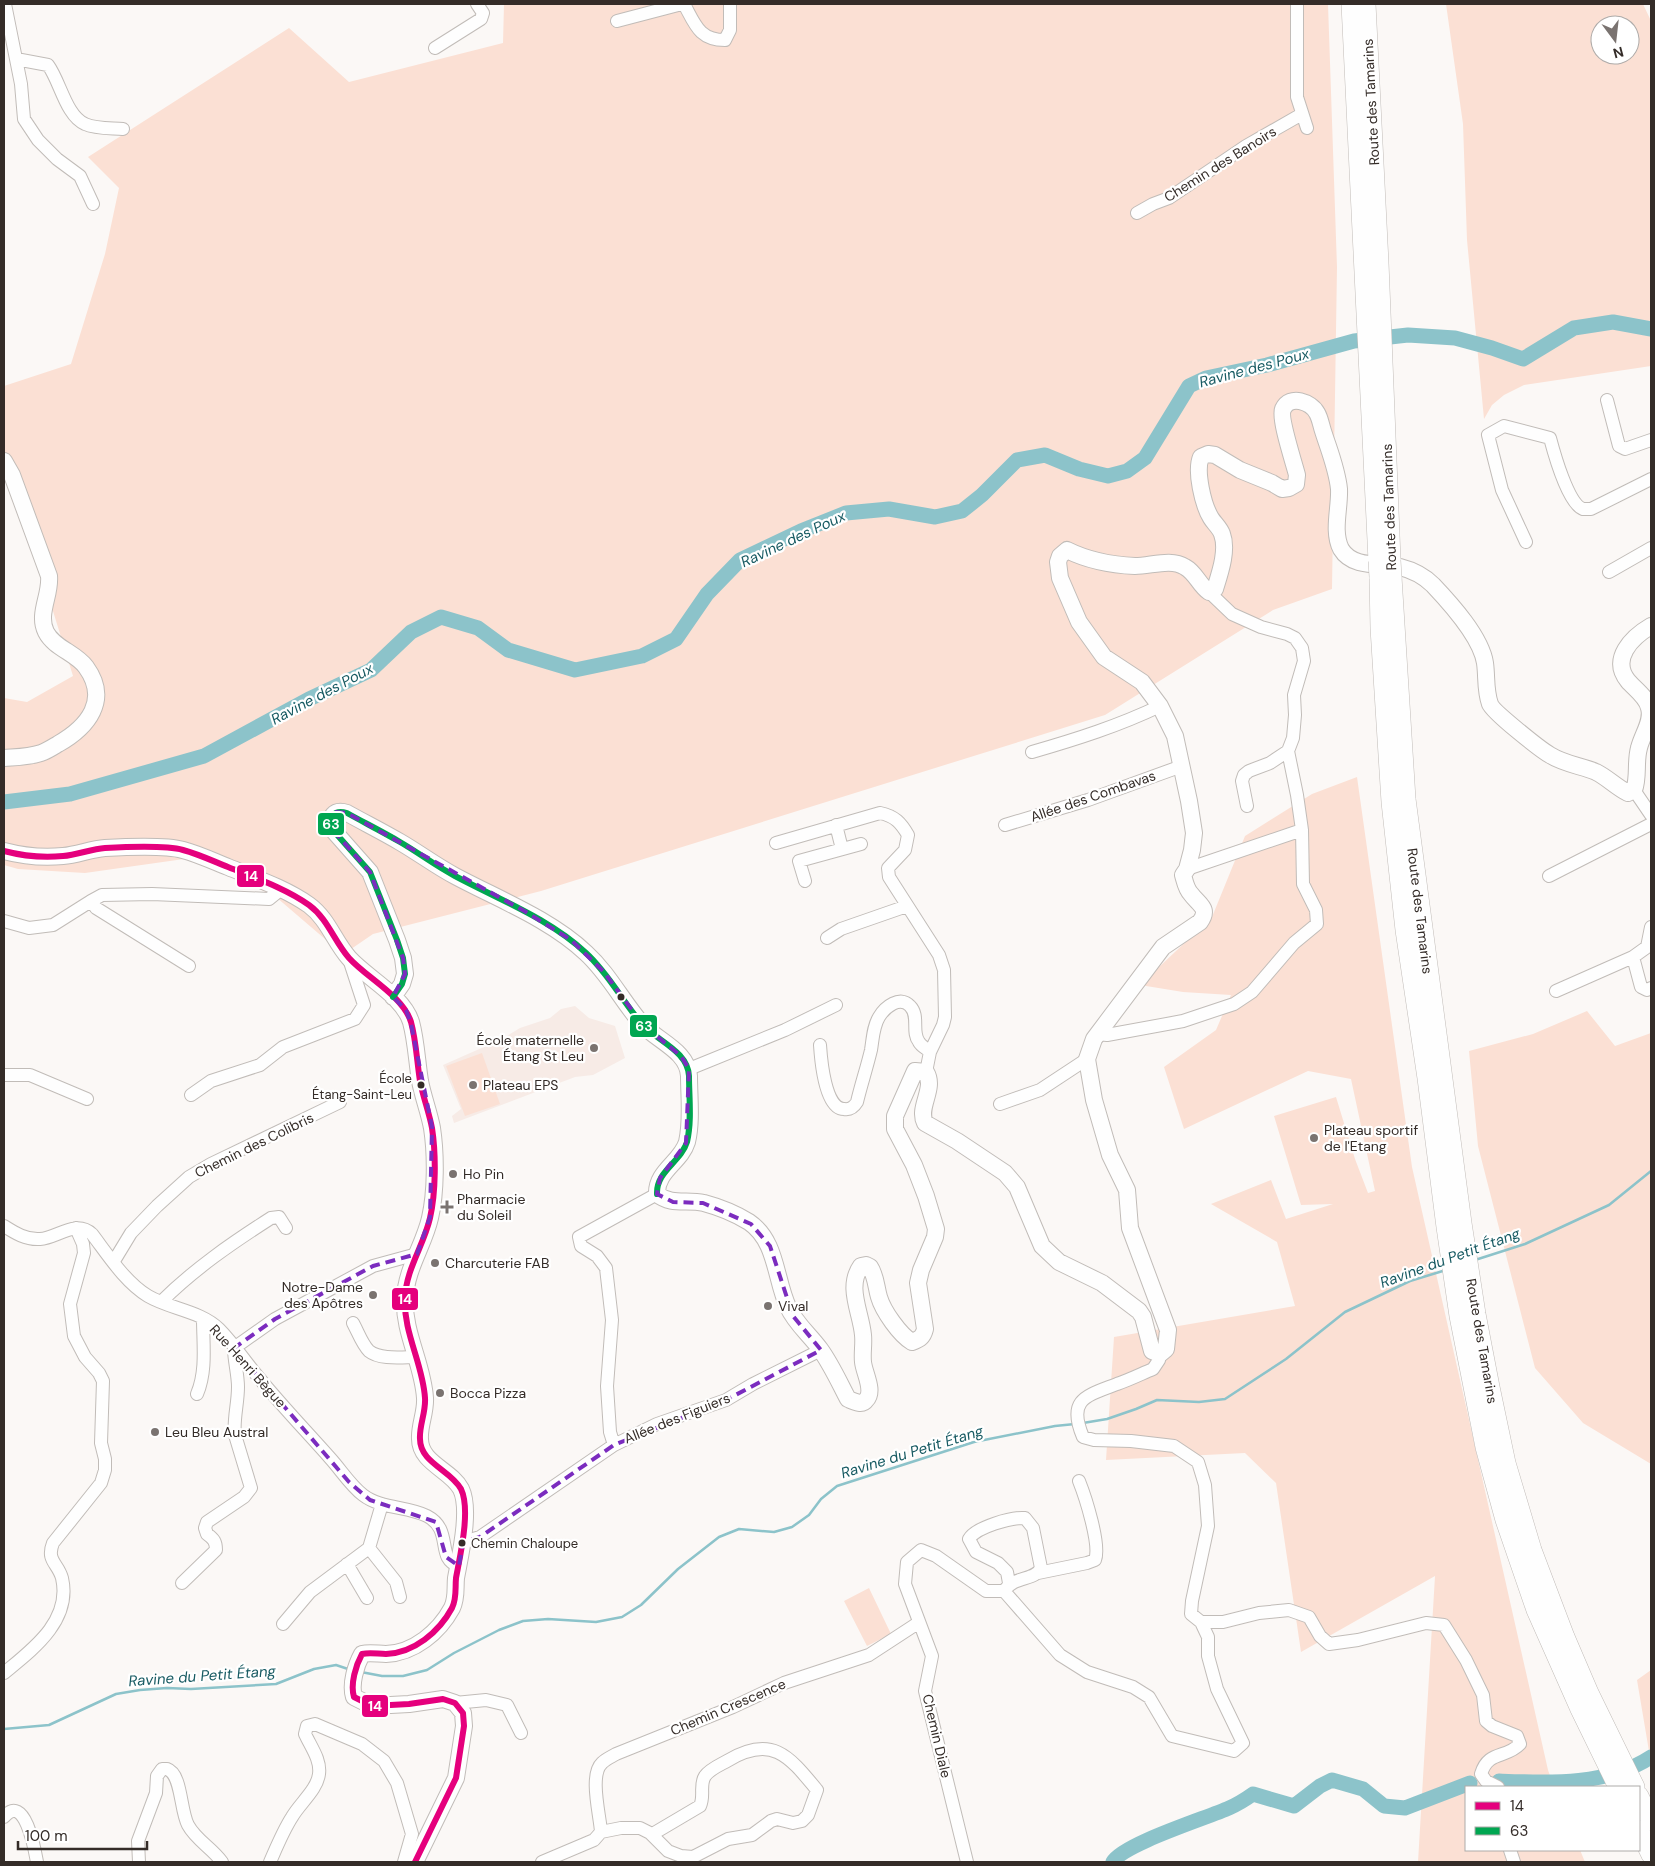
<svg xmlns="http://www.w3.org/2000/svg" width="1655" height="1866" viewBox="0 0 1655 1866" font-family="'DM Sans',sans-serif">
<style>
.built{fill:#f7ebe6}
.green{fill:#fbe0d4;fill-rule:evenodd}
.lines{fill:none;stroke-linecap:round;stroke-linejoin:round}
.stream{stroke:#8cc3ca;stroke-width:2.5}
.river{stroke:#8cc3ca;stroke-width:15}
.minor-casing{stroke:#c1bcb8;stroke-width:14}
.major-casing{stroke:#c1bcb8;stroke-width:18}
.highway-casing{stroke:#c1bcb8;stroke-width:20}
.minor{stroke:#fefefe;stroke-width:12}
.major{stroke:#fefefe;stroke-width:16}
.highway{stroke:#fefefe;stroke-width:19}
.highway-bridge-casing{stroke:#c1bcb8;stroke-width:20;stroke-linecap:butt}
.highway-bridge{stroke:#fefefe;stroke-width:19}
.bus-1-casing{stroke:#fff;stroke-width:10}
.bus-2-casing{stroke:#fff;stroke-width:10}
.bus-1{stroke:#e5007d;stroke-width:6}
.bus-2{stroke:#00a651;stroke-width:6}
.marked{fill:none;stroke:#7b2cbf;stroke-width:4;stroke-dasharray:10 6;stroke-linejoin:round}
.bus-dot{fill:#342c28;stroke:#fff;stroke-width:2}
.poi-dot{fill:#7a7370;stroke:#fff;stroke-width:2}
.labels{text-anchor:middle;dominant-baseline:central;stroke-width:4.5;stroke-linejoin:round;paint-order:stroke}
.bus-label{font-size:13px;fill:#342c28;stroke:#fff;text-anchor:end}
.street-label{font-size:14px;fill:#342c28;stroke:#fff}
.poi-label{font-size:14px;fill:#342c28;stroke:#fff;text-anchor:start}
.water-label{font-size:15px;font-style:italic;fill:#175a62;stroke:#fff}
.line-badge{stroke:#fff;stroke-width:2}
.badge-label{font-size:14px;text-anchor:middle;font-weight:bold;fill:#fff}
</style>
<rect width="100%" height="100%" fill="#fbf8f6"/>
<!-- built -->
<path class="built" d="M575,1006l14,12 26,8 10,32 -32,17 -18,2 -121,46 -2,-7 9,-7 -18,-44 59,-26 18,-11 30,-10 11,-9z"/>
<!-- green -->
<path class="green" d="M504,4h824l9,263 -5,322 -59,21 -168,105 -564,176 -168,43 -35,24 -6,-13 -56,-48 -57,-27 -35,-11 -99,14 -67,-4 -14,-4v-167l23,4 46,-26 -69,-224v-66l67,-22 34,-110 14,-66 -31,-31 201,-129 60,54 154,-39z
M1446,4h197l8,17v345l-127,19 -20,10 -12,10 -8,14 -17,-179 -4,-116zM1600,25h30v30h-30z
M1357,777l55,390 136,603 6,17h-88v63h114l5,12h-167l17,-286 -134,76 -25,-169 -31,-30 -139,7 8,-123 181,-31 -18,-64 -66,-38 60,-24 15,39 47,-15 -32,1 -27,-89 62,-19 19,62 13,34 7,-2 -24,-112 -43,-8 -124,58 -20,-62 52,-37 15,-35 -48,-3 -43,-7 72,-68 33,-81 67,-42z
M1587,1011l28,35 36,-13v431l-68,-41 -48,-55 -57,-222 -9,-95 64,-17z
M482,1053l18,51 -35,12 -19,-50z
M869,1588l22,46 -24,12 -23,-45z
M1651,1670v93l-14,-83z"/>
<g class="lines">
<!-- stream -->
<path class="stream" d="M1475,1260l50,-16 84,-39 42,-34
M1083,1423l24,-4 29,-10 21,-9 42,2 26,-3 61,-40 59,-47 65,-31 36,-11
M361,1672l21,4h21l24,-6 27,-17 45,-23 24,-9 25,-2 48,3 26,-5 19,-12 37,-36 41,-32 20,-8 35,3 18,-5 17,-12 12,-16 16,-13 137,-44 81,-16 20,-2
M4,1729l45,-4 67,-31 24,-4 27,-2 24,1 85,-5 38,-15 22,-4 15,5"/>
<!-- river -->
<path class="river" d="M4,802l66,-8 134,-38 105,-57 62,-29 40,-38 30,-15 37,11 30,22 67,20 67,-14 34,-17 31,-45 33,-34 61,-29 45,-18 43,-4 46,8 27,-6 20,-16 35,-35 28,-5 34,14 29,7 19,-5 18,-13 44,-72 17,-8 61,-13 87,-24 54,-6 47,3 37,10 31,11 51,-31 39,-6 38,7
M1499,1781c50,2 108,5 152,-24
M1113,1862c10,-18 94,-44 116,-54 9,-4 17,-9 24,-14l41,12 26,-20 12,-6 31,9 21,17 21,2 65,-25"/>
<!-- minor casing -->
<g class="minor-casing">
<path id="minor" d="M5,4l16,80 3,35 14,21 19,19 23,17 13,28
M684,4c11,20 15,36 41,36l5,-10v-26
M1297,4v93l10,31
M617,21l65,-17
M435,48l46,-29 2,-6 -6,-9
M16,59l32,6c12,16 18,51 37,59 11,5 26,4 38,5
M1137,213l16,-9 16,-6 77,-52 56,-32
M1607,400l12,46 6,3 26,-9
M1526,542l-24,-52 -14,-55 16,-9 46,12c4,15 18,66 33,71 3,0 6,0 8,0l60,-30
M1609,572l42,-24
M1032,752c45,-13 86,-26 128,-46
M1634,790l17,25
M1247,806l-5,-25 2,-6 5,-4 21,-8 18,-12
M836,825l6,24
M1005,825l83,-25 94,-34
M776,843l104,-30c15,3 21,10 28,22l-3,15 -17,18 1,9 50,78 5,15 1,47 -2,8 -13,27 -4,20
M1187,869l115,-39
M1549,876l102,-52
M805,881l-6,-20 62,-17
M4,921l25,7 24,-3 38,-24
M827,938l14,-9 66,-23
M1633,957l8,30 6,3 4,-2
M189,966l-93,-58 -5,-7 11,-6 50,-1 117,5 11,-9
M1556,991l77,-34 14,-10 4,-20
M1097,1034l10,1 76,-14 51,-17 18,-12 42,-49 23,-19 -1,-14 -13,-26 -1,-54 -5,-35 -9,-44 5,-13 2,-23 -1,-20 10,-34 -2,-13 -7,-10 -8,-4 -26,-7 -29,-13 -23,-22
M820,1045c1,15 5,64 24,64 6,1 10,-2 13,-7 4,-17 10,-35 14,-52 2,-12 2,-23 8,-33 6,-10 21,-22 31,-11 10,10 1,26 9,36 2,4 8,7 11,10
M689,1069l96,-39 51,-25
M4,1075h26l57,24
M191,1095l20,-14 49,-16 23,-18 72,-28 9,-14 -15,-46
M1000,1104l40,-14 47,-31
M4,1226c11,7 22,14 36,13 17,-1 36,-20 52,-5 16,21 33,48 56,62 22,13 53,15 71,33 15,15 27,34 41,50 22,27 47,53 70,79 11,12 20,27 33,37 18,14 44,11 64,21 27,14 8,43 32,50
M114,1261l17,-28 26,-27 32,-29 22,-13 129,-62
M161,1302c33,-33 71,-59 110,-84l8,-1 7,11
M353,1323c5,9 9,21 16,28 11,9 34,6 47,6
M197,1394c10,-23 6,-51 6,-75
M614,1445l43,-21 69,-24 27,-16 68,-34
M463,1542l17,-5 134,-92 -4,-13 -3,-46 5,-66 -6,-52 -9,-12 -16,-10 -2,-9 78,-43
M369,1548l27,34 4,15
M347,1564l20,34
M1038,1573l49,-10 8,-3c6,-15 -10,-64 -16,-79
M182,1583l34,-33c0,-8 -2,-11 -9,-16l-2,-6 2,-6 37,-25 7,-9 -16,-53c-2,-15 3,-31 3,-48 0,-13 -4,-26 -4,-39l41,-29 98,-53 44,-12
M1004,1591c11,-16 31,-10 37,-23l-8,-40 -8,-10c-13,-1 -49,9 -56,21l7,13 22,11 9,9 2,11
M1201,1622h22l36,-9 30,-3 20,7 11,19 9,8 29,-4 68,-17 18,2 22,35 17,35 3,26 6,5 25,10 3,8c-14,15 -32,6 -39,30l5,7 12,6
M283,1624l27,-32 59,-44 13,-44
M4,1673c28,-23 68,-52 58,-95 -4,-15 -16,-17 -9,-35l48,-60 4,-13v-11l-4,-16 2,-62 -4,-8 -14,-16 -11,-21 -4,-32 14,-51 -1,-9 -7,-16
M455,1703l31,-3 21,5 14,28
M4,1817c21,-25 31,34 33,45
M601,1832c-1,-17 -12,-57 1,-69 4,-4 9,-6 14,-9l117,-47 51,-24 85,-28 49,-32
M1510,1850l4,12
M139,1862l-1,-21 18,-48 1,-17 5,-7h5c15,5 13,41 21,56 8,15 24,23 34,37
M270,1862c7,-16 13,-31 22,-45 8,-14 25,-27 27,-43 2,-14 -8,-27 -14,-40l2,-8 8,-2 47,20 22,17 13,22 15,51 -8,28
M542,1862l52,-22 7,-8 20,-4h19l10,5 18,18 13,5 12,1 35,-18 24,-4 19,-14 6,-2 16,4 9,-2 6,-6 9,-25c-28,-34 -45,-56 -90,-29 -7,4 -17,8 -22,15 -6,9 0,20 -5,30l-44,26 -2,5
M967,1862l-42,-171 7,-35 -27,-72 2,-22 14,-12 15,6 50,35h18l56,64 27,17 46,15 16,10 23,39 62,15 9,-8 -26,-54 -9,-33v-19l-7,-15 -10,-8 1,-13 16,-75 -3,-41 -7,-23 -24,-16 -43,-5 -37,-1 -11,-3c-16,-38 3,-41 34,-53 12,-4 24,-10 36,-15l6,-9 1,-6"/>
</g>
<!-- major casing -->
<g class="major-casing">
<path id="major" d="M4,461l8,14 37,101c2,19 -12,38 -3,56 8,16 30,21 40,35 24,33 2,60 -28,77 -5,3 -11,7 -17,9 -12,4 -24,4 -37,5
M4,851c19,5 39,7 59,5 14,-1 28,-7 42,-8 19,-1 60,-3 78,2 15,4 30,11 45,17 27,11 57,21 81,38 19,14 25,36 40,53 18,20 54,38 62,64 5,18 6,40 9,59 3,16 9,31 12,47 4,26 4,64 -2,90 -6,27 -24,51 -25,80 -2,34 18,66 20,100 1,14 -6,28 -5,41 0,24 31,31 41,50 10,21 -1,67 -5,89 -1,10 1,20 -4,30 -13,24 -38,45 -66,46 -8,0 -16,-2 -24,0 -6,11 -12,30 -8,43l18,9 37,-2 34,-5 12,4 8,10 1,13 -8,52 -41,84
M393,997l9,-13 3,-10 -2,-16 -6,-18 -27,-68 -38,-43c-4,-12 2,-20 15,-16 18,10 36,19 53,29 19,11 36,24 55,34 43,23 95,43 131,77 23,21 36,48 56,71 15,17 46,27 47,52 0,21 3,45 -2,66 -6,20 -31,29 -30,52 15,12 29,5 47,9 15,4 32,11 45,19 28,19 26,57 39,85 7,16 22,28 32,42 11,15 19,33 28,50 5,2 14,7 18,1 9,-9 -2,-27 -3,-38 -1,-9 1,-18 0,-27 -2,-23 -17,-48 -2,-69l5,-1 4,2c6,9 6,20 9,30 4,14 21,38 33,45 8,-3 11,-5 13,-13l-7,-46 3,-13 14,-33 1,-8 -10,-33 -12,-31 -19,-36v-13l20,-45 11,1c10,17 -9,35 -1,51l32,18 48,32 12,14 25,59 17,16 43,21 37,28 4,6 9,34 8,3 6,-5 2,-19 -38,-102 -3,-38 -17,-35 -16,-55 -7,-41 7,-20 69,-92 37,-25c10,-14 -1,-17 -9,-28 -5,-5 -6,-12 -8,-19l4,-6 5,-19 2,-17 -5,-32 -14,-65 -15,-30 -18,-24 -38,-25 -25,-35 -19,-44 -2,-16 2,-6 7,-6c20,10 46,15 68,16 16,0 36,-8 50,1 11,6 14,18 24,25l6,-3c5,-16 13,-39 7,-55 -2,-6 -8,-11 -11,-16 -8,-13 -16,-47 -10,-61l7,-3 7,1 25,15 32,13 10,6 7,-1 7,-4 1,-9c-3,-12 -18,-57 -14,-66 7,-15 28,-7 34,4 3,5 4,12 6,18 6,19 14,38 16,58 1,19 -7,42 2,60 12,20 40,14 59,18 12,3 25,10 33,18 18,19 48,52 52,78 2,14 0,27 5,41 3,8 51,46 60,51 14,9 32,11 46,17 12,6 20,15 32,21l6,-3c5,-13 1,-28 5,-42 3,-13 14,-27 10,-40 -2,-11 -14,-19 -21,-27 -18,-22 4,-44 23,-55"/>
</g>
<!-- highway casing -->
<g class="highway-casing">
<path id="highway" d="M1351,4l27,557
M1366,4l13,259 12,297
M1379,577l1,51 11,174 14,128 22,148 19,149 13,89 26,131 20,73 31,90 43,97 39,80
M1392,577l14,222 56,424 14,91 14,73 16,76 26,87 33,87 24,56 46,94
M1639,1796l12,25
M1639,1830l12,25"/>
</g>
<!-- minor -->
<use href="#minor" class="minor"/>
<!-- major -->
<use href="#major" class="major"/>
<!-- highway -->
<use href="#highway" class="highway"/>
<!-- highway-bridge casing -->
<g class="highway-bridge-casing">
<path id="highway-bridge" d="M1391,560l1,17
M1378,561l1,16"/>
</g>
<!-- highway-bridge -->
<use href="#highway-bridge" class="highway-bridge"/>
<!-- bus-1 casing -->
<g class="bus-1-casing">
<path id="bus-1" d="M4,851c19,5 39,7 59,5 14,-1 28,-7 42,-8 19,-1 60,-3 78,2 15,4 30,11 45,17 27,11 57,21 81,38 19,14 25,36 40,53 18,20 54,38 62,64 5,18 6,40 9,59 3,16 9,31 12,47 4,26 4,64 -2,90 -6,27 -24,51 -25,80 -2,34 18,66 20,100 1,14 -6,28 -5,41 0,24 31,31 41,50 10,21 -1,67 -5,89 -1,10 1,20 -4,30 -13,24 -38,45 -66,46 -8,0 -16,-2 -24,0 -6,11 -12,30 -8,43l18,9 37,-2 34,-5 12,4 8,10 1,13 -8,52 -41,84"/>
</g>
<!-- bus-2 casing -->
<g class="bus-2-casing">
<path id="bus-2" d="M393,997l9,-13 3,-10 -2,-16 -6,-18 -27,-68 -38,-43c-4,-12 2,-20 15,-16 18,10 36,19 53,29 19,11 36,24 55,34 43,23 95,43 131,77 23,21 36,48 56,71 15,17 46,27 47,52 0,21 3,45 -2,66 -6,20 -31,29 -30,52"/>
</g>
<!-- bus-1 -->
<use href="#bus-1" class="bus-1"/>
<!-- bus-2 -->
<use href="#bus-2" class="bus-2"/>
</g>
<!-- marked area -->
<path class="marked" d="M335,812l12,1 179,99 45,28 33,32 39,53 38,31 8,13 -3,74 -26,35 -3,16 16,8 30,1 48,21 19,22 23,70 28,34 -95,50 -112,45 -134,92 -17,5 -4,24 -13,-9 -10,-35 -66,-22 -21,-18 -115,-134 41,-29 98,-53 44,-12 13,-37 2,-90 -21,-103 -5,-14 -13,-13 12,-23 -2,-16 -33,-86 -38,-43 -2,-6z"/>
<!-- markers -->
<g class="bus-dot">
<circle cx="621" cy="997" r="4.5"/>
<circle cx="421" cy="1085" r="4.5"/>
<circle cx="462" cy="1543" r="4.5"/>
</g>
<g class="poi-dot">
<circle cx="594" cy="1048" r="5"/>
<circle cx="473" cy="1085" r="5"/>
<circle cx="1314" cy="1138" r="5"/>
<circle cx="453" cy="1174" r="5"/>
<path d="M444.5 1199.5h5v5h5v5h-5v5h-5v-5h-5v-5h5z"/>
<circle cx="435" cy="1263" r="5"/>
<circle cx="373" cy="1295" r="5"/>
<circle cx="768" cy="1306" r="5"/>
<circle cx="440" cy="1393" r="5"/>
<circle cx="155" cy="1432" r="5"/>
</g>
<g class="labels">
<!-- bus labels -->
<g class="bus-label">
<text x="412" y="1078">École<tspan x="412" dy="16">Étang-Saint-Leu</tspan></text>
<text x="471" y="1543" text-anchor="start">Chemin Chaloupe</text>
</g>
<!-- street labels -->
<g class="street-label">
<text transform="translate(1371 102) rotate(-93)">Route des Tamarins</text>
<text transform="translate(1220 164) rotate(-32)">Chemin des Banoirs</text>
<text transform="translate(1389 507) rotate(-92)">Route des Tamarins</text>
<text transform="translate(1093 796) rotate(-19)">Allée des Combavas</text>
<text transform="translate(1420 911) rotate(83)">Route des Tamarins</text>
<text transform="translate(254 1145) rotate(-26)">Chemin des Colibris</text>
<text transform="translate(1482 1341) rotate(80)">Route des Tamarins</text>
<text transform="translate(248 1366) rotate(48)">Rue Henri Bègue</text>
<text transform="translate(677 1418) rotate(-22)">Allée des Figuiers</text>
<text transform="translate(728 1707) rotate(-23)">Chemin Crescence</text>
<text transform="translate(937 1736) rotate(77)">Chemin Diale</text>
</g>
<!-- poi labels -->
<g class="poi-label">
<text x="584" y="1040" text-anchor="end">École maternelle<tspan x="584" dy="16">Étang St Leu</tspan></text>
<text x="483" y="1085">Plateau EPS</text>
<text x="1324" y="1130">Plateau sportif<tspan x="1324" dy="16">de l'Etang</tspan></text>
<text x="463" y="1174">Ho Pin</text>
<text x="457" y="1199">Pharmacie<tspan x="457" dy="16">du Soleil</tspan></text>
<text x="445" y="1263">Charcuterie FAB</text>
<text x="363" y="1287" text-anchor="end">Notre-Dame<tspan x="363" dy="16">des Apôtres</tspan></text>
<text x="778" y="1306">Vival</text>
<text x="450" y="1393">Bocca Pizza</text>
<text x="165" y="1432">Leu Bleu Austral</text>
</g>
<!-- water labels -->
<g class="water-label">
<text transform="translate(1254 368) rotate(-15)">Ravine des Poux</text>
<text transform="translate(793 539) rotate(-25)">Ravine des Poux</text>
<text transform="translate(322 694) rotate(-28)">Ravine des Poux</text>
<text transform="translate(1450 1258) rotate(-20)">Ravine du Petit Étang</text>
<text transform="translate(912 1452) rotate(-17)">Ravine du Petit Étang</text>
<text transform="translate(202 1676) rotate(-4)">Ravine du Petit Étang</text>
</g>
</g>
<g class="line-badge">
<rect x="317" y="812" width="28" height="24" rx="5" fill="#00a651"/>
<rect x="236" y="864" width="29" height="24" rx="5" fill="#e5007d"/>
<rect x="629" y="1014" width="29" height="24" rx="5" fill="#00a651"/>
<rect x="391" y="1287" width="28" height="24" rx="5" fill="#e5007d"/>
<rect x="361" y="1694" width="28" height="24" rx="5" fill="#e5007d"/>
</g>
<g class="badge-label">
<text x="331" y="829">63</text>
<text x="251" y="881">14</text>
<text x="644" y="1031">63</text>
<text x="405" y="1304">14</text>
<text x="375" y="1711">14</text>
</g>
<!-- border -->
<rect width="1655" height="1866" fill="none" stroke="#342c28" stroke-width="10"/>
<!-- legend -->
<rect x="1465" y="1786" width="175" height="65" fill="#ffffff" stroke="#aeaba9"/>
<rect x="1475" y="1802" width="25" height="8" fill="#e5007d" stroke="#aeaba9"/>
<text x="1510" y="1811" font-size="15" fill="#342c28">14</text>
<rect x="1475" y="1827" width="25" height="8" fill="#00a651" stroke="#aeaba9"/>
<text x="1510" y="1836" font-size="15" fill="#342c28">63</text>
<!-- north arrow -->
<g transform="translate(1615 40) rotate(165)"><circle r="24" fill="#ffffff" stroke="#aeaba9"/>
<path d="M0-4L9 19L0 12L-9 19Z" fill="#7a7370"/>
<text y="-8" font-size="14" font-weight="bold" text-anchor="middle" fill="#342c28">N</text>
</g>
<!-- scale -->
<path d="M18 1841v8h129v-8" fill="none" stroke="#342c28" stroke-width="2.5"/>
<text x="25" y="1841" font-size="15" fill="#342c28" stroke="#ffffff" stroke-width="4" paint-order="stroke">100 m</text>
</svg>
